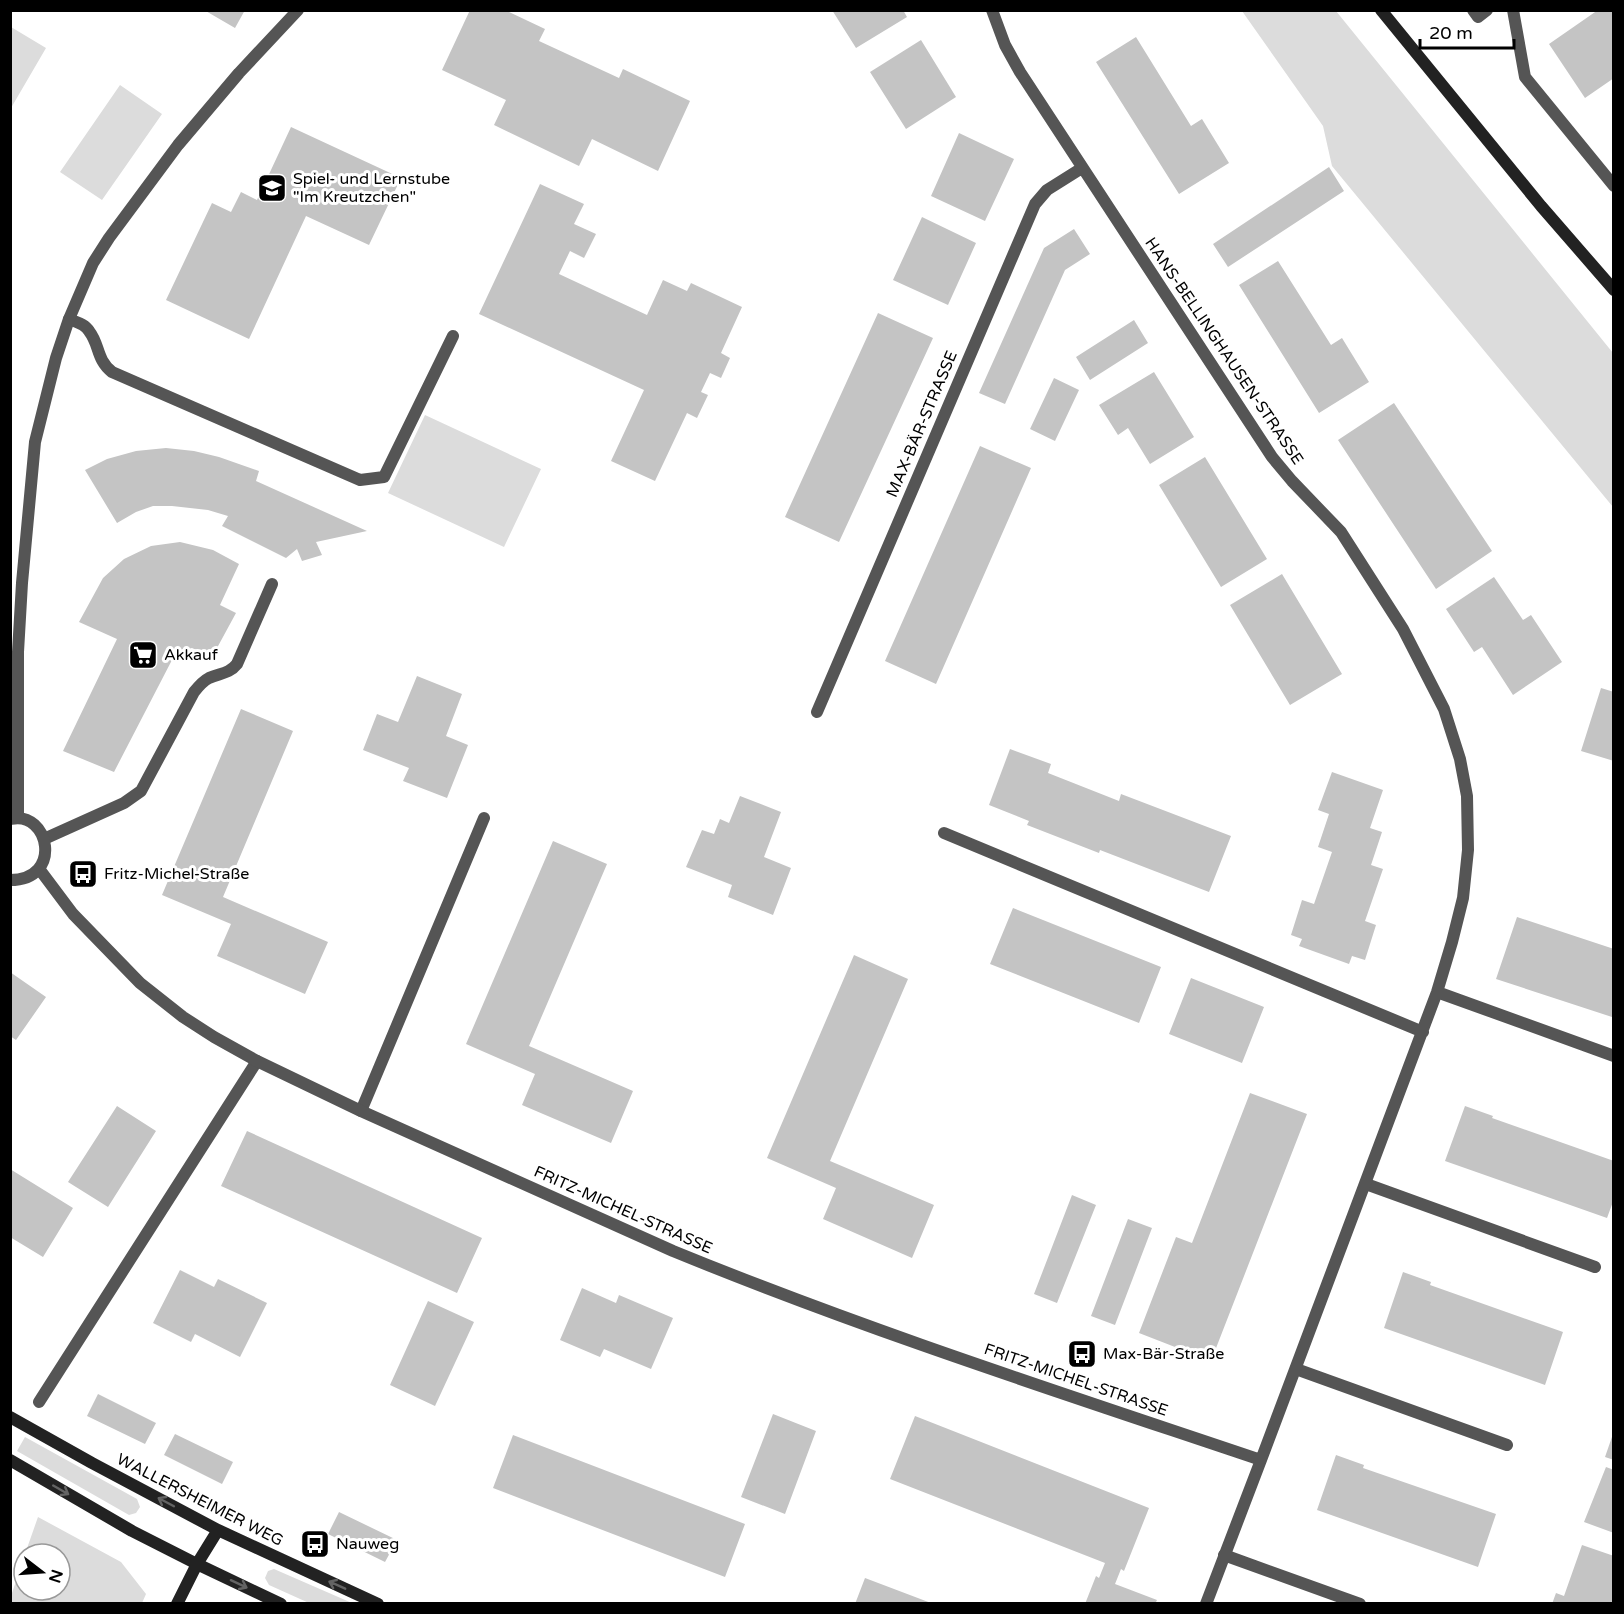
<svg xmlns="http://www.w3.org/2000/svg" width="1624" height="1614" viewBox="0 0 1624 1614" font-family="'Varela Round',sans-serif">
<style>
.green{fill:#dcdcdc}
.building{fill:#c4c4c4}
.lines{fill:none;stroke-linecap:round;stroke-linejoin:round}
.lane{stroke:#555;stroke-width:12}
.street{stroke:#555;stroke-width:12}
.secondary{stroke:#222;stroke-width:12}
.oneway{stroke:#646464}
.labels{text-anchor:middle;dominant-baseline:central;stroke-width:6;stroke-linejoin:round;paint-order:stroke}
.poi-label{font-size:16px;fill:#000;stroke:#fff;text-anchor:start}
.street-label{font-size:16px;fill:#000;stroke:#fff}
</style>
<rect width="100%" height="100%" fill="#fff"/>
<!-- green -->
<path class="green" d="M1242,11h94l277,342v154l-281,-341 -9,-40z
M11,27l35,21 -35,60z
M120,85l42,29 -60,86 -42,-28z
M425,415l116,54 -37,78 -116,-54z
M25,1437l112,62 3,8 -4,6 -7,2 -112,-64z
M38,1517l83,45 25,32 -4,9h-131v-7l13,-39v33h36v-36h-35z
M274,1569l78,34h-43l-40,-18 -4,-7 3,-7z"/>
<!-- building -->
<path class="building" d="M204,10h41l-10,18z
M470,10h35l40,19 -6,12 80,37 4,-9 67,32 -32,70 -66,-32 -13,27 -85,-41 12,-25 -64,-30z
M832,10h71l4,7 -51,31z
M1598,10h16v68l-29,20 -36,-54z
M1136,37l55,89 11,-7 27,44 -50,31 -83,-132z
M921,40l35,57 -50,32 -36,-57z
M291,127l110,51 -32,67 -63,-29 -57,123 -83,-39 46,-97 19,9 10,-20 16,8z
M959,133l55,26 -29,62 -54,-25z
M1329,167l15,24 -116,76 -15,-23z
M540,184l44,20 -10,20 22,10 -12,24 -14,-7 -11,23 88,41 16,-35 24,11 4,-8 51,24 -21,46 9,5 -9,20 -11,-5 -9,19 7,3 -11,23 -10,-5 -32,68 -44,-20 33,-71 -165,-76z
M922,217l54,26 -28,62 -55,-25z
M1074,229l16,25 -25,16 -60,134 -26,-11 65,-145z
M1278,261l53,84 11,-7 27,44 -50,31 -80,-128z
M878,313l55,25 -94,204 -54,-25z
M1134,320l14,23 -58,37 -14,-23z
M1154,372l40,65 -44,27 -22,-36 -10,7 -19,-30z
M1054,378l25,12 -24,51 -25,-12z
M1394,403l98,148 -56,38 -98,-149z
M980,446l51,22 -95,216 -51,-23z
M166,448l28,3 25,6 40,14 -3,10 111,50 -51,11 6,13 -20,6 -5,-12 -11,9 -64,-32 6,-10 -20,-6 -36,-4h-19l-17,6 -19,11 -32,-53 22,-11 29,-8z
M1205,457l62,102 -46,28 -62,-102z
M180,542l33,8 26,14 -19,41 16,8 -25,46 -10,-7 -9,-4 -9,2 -10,8 -59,114 -51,-21 54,-112 -38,-17 24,-44 21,-19 27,-13z
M1282,574l60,100 -52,31 -60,-100z
M1494,577l29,43 8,-5 31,47 -49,33 -31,-48 -8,5 -28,-43z
M417,676l45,18 -16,42 22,9 -21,53 -44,-17 6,-13 -46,-18 14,-36 21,8z
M1601,688l13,4v69l-33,-10z
M241,709l52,22 -70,166 105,45 -23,52 -88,-38 14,-32 -69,-29z
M1010,749l41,15 -3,9 71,28 2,-7 110,42 -22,56 -109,-42 -1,3 -72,-28 2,-4 -40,-16z
M1332,772l51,18 -13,38 12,4 -11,33 12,4 -18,52 11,4 -11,35 -13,-4 -3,8 -50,-18 3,-7 -11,-4 11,-35 12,4 18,-52 -14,-5 11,-33 -11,-4z
M740,796l41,16 -17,45 27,11 -18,47 -45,-18 4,-12 -46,-18 16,-37 12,4 6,-15 9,4z
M553,841l54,23 -78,182 104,45 -22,52 -89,-38 13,-31 -69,-30z
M1013,908l148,59 -22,56 -149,-59z
M1517,917l97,32 -2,68 -116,-38z
M854,955l54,24 -78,182 104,44 -22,53 -89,-39 13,-31 -69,-30z
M10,972l36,25 -30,43 -6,-4z
M1191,978l73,29 -22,56 -73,-29z
M1250,1093l57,21 -96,247 -72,-28 37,-96 16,6z
M117,1106l39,25 -48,76 -40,-25z
M1465,1106l28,10 -1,2 122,43v38l-7,19 -162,-57z
M247,1131l235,107 -25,55 -236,-107z
M10,1169l63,39 -30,49 -33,-20z
M1072,1195l24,10 -39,98 -23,-9z
M1128,1219l24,9 -37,97 -24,-9z
M180,1270l34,17 4,-8 49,24 -27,54 -45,-23 -4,8 -38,-19z
M1403,1272l28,10 -1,3 133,47 -18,53 -161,-57z
M582,1288l34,15 3,-8 54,23 -22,51 -47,-20 -4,8 -40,-17z
M428,1301l46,21 -39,84 -45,-21z
M98,1394l58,29 -11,21 -58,-28z
M773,1414l43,17 -31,83 -44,-17z
M915,1416l234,92 -25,63 -3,-2 -6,15 42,16 -2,4h-70l11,-28 3,2 6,-15 -215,-84z
M175,1434l58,28 -11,22 -58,-29z
M1613,1434h1v26l-9,-3z
M513,1435l232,89 -20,53 -232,-89z
M1336,1455l28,10 -1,3 133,46 -18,53 -161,-57z
M1606,1467l8,3v63l-30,-11z
M339,1512l58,28 -12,22 -57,-28z
M1582,1545l32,11v48h-62l4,-11 8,3z
M865,1578l66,25v1h-76z"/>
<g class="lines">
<!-- lane -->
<path class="lane" d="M1473,10l5,7 9,-7
M1513,10l12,67 89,109
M69,319c7,3 16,5 20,12 11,14 7,28 23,41l248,108 24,-3 69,-141
M44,839l80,-36 17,-12 53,-99c4,-5 9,-11 15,-14 11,-5 20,-4 28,-14l35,-80
M361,1111l123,-293
M1366,1184l229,83
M1296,1369l211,76
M39,1402l218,-341
M1224,1555l136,49"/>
<!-- street -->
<path class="street" d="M992,10l13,35 15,27 252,385 20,24 49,51 62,97 41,80 16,50 7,37 1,54 -5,48 -11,44 -15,50 -176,468 -55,144
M817,712l218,-508 12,-14 35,-22
M18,817v-165l4,-69 13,-141 21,-84 13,-39 24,-56 16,-25 69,-93 61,-72 59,-63
M944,833l479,199
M40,870l33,44 67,69 43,34 31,20 43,24 104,50 312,140c193,79 392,143 588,209
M10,880c54,0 39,-70 1,-61
M1437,992l177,64"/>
<!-- secondary -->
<path class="secondary" d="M1381,10l160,196 73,84
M10,1417l82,46 126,67 160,74
M10,1460l122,71 65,33 84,40
M177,1604l20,-40 21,-34"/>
</g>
<!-- one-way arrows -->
<defs><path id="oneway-shaft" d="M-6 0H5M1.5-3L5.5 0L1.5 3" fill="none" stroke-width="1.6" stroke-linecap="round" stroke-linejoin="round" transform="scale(1.5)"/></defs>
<g class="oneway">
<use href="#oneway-shaft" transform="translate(61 1490) rotate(30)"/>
<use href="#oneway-shaft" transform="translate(166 1502) rotate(-152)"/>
<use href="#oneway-shaft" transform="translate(239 1584) rotate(25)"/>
<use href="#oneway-shaft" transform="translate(337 1585) rotate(-156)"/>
</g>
<!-- icons -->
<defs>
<g id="school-square" transform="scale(1.5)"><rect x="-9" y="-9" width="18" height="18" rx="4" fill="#000" stroke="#fff"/><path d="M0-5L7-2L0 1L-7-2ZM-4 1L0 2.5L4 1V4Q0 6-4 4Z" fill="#fff"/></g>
<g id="supermarket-square" transform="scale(1.5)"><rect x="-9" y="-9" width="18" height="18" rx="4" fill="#000" stroke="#fff"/><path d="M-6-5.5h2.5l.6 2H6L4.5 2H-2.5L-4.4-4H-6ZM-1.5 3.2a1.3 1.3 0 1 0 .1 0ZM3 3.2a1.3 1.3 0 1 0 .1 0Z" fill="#fff"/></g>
<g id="bus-square" transform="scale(1.5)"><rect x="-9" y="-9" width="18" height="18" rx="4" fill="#000" stroke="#fff"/><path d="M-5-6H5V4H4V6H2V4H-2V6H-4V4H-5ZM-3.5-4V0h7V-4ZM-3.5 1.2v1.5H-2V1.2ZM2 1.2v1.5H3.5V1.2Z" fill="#fff"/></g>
</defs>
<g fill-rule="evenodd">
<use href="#school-square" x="272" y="188"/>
<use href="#supermarket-square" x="143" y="655"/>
<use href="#bus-square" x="83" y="874"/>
<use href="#bus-square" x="1082" y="1354"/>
<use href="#bus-square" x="315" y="1544"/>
</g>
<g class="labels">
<!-- poi labels -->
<g class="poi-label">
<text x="293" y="179">Spiel- und Lernstube<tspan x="293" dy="18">"Im Kreutzchen"</tspan></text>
<text x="164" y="655">Akkauf</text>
<text x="104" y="874">Fritz-Michel-Straße</text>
<text x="1103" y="1354">Max-Bär-Straße</text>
<text x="336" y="1544">Nauweg</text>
</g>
<!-- street labels -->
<g class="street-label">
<text transform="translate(1224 351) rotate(56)">HANS-BELLINGHAUSEN-STRASSE</text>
<text transform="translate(922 424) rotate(-67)">MAX-BÄR-STRASSE</text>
<text transform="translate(623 1210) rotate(24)">FRITZ-MICHEL-STRASSE</text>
<text transform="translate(1076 1380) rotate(19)">FRITZ-MICHEL-STRASSE</text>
<text transform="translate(200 1500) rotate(27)">WALLERSHEIMER WEG</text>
</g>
</g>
<!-- border -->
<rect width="1624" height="1614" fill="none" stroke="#000000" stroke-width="24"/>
<!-- north arrow -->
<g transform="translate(42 1572) rotate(107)"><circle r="28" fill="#ffffff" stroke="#999999" stroke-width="1.5"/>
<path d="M0-4.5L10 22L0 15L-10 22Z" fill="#000000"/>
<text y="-9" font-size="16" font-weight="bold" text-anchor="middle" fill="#000000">N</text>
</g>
<!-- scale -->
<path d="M1420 39v9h94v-9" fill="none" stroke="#000000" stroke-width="3"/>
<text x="1429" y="39" font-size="18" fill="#000000" stroke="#ffffff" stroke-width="4.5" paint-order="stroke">20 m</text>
</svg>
